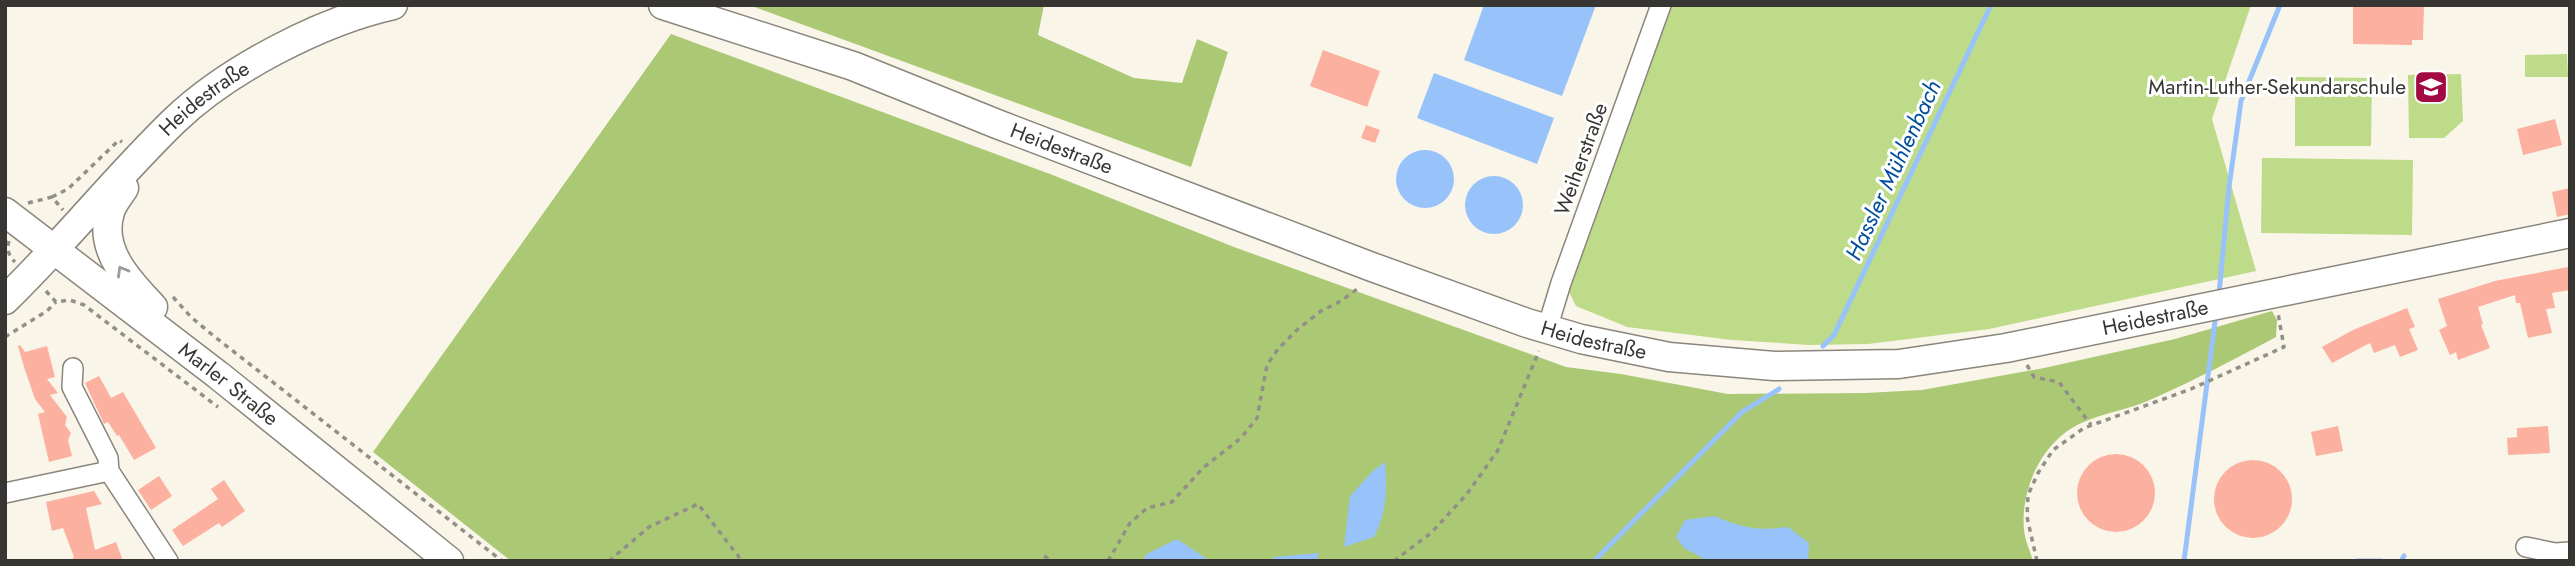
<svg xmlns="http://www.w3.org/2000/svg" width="2575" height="566" viewBox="0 0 2575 566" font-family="Jost,sans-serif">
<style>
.green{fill:#bddb88}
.forest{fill:#abc975}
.water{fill:#97c2fa}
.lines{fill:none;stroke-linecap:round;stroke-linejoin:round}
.stream{stroke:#97c2fa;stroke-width:5}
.building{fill:#fbb0a0}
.street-casing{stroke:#8b867c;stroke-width:22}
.secondary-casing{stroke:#8b867c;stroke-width:31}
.path{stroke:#928f87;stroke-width:3.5;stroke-dasharray:5 5;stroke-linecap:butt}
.street{stroke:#fff;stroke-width:19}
.secondary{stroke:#fff;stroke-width:28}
.oneway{stroke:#9c9a98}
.labels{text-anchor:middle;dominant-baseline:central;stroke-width:6;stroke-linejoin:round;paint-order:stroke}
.poi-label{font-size:21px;fill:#383632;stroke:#fff;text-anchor:end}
.street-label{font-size:21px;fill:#383632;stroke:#fff}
.water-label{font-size:23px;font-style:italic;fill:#004f9e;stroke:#fff}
</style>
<rect width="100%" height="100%" fill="#faf5e9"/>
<!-- green -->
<path class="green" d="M1670,5h581l-39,114 44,152 -267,58 -121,15 -59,1 -77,-5 -105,-13 -51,-21 -10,-20z
M2567,54l1,23h-43v-22z
M2461,74l2,47 -19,17h-35l-1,-63z
M2295,77l77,1 -1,68h-76z
M2262,158l151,2 -1,75 -151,-2z"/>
<!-- forest -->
<path class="forest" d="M749,5h295l-6,30 96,43 48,5 15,-44 31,13 -37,115z
M671,34l379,140 184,73 332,120 55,7 107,20 137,-1 57,-3 122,-22 131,-29 97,-28 5,9 -1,17c-41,22 -81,43 -124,62 -21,10 -45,13 -66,22 -42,16 -66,66 -62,109 1,10 6,21 9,31h-1522l-138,-109z"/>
<!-- water -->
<path class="water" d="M1484,5h112l-34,91 -98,-36z
M1434,73l120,45 -17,46 -120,-46z
M1396 179a29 29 0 1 1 58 0a29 29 0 1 1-58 0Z
M1465 205a29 29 0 1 1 58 0a29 29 0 1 1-58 0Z
M1385,462c2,28 2,50 -11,75l-30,10 6,-51 23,-25z
M1714,516c29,12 42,15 74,11l21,16 -1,18h-100l-24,-13 -8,-11 9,-17z
M1177,539l33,22h-66l1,-6z
M1319,553l-3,8h-46l4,-4z"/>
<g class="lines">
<!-- stream -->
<path class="stream" d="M2219,294l10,-107 12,-86 39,-96
M1823,346l11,-11 157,-330
M1594,561l148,-149 37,-23
M2184,561l32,-247
M2357,561h24
M2401,561l3,-5"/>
</g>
<!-- building -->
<path class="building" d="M2353,5h71l-1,35h-11v5l-59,-1z
M1323,50l57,21 -13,36 -57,-21z
M2555,119l7,26 -39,10 -6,-26z
M1366,125l14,5 -5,13 -14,-5z
M2570,188v26l-13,3 -5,-25z
M2568,267l2,23 -18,3 3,15 -9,1 6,24 -24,5 -8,-35h-4l-1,-8 -37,12 5,17 -2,1 9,23 -32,12 -2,-8 -6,3 -11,-25 8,-4 -9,-27 57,-18z
M2407,308l8,19 -6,2 9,21 -18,7 -5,-12 -21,8 -4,-10 -38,20 -10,-16 31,-17z
M20,345l5,7 22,-6 8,31 -8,2 11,14 -8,2 17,22 -2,8 6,8 -3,7 4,16 -23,6 -11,-48 7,-2 -10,-13 -11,-32 -6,-21z
M99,376l12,22 12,-6 33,56 -22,12 -15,-25 -2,1 -9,-14 -4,2 -19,-41z
M2338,426l5,25 -27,5 -5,-24z
M2548,426l2,27 -42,2 -1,-17 10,-1v-9z
M2077 493a39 39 0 1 1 78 0a39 39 0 1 1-78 0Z
M2214 499a39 39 0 1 1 78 0a39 39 0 1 1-78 0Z
M159,476l13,20 -21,14 -13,-20z
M224,480l21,31 -23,16 -3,-4 -36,23 -11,-16 46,-31 -7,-10z
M94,491l8,13 -16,4 9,42 21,-8 7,19h-52l3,-4 -11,-29 -11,3 -6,-29z"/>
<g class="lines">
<!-- street casing -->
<g class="street-casing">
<path id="street" d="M1547,329l14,-46 100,-278
M73,368l-1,19 36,71 1,13 59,90
M5,493l104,-22
M2526,547l29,6 15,-1"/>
</g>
<!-- secondary casing -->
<g class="secondary-casing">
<g id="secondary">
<path id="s1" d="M663,5l190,61 144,58 375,143 155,56 54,16 88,18 105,9 125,-2 107,-16 564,-115"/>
<path d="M124,188c-5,8 -12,16 -14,24 -12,38 19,70 43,95"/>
<path id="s2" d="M5,212l213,163 231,186"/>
<path id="s3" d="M5,300c59,-57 110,-122 169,-179 53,-51 147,-100 219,-116"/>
</g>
</g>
<!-- path -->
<path class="path" d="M52,197l16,-8 51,-49 3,2
M28,203l24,-6 11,13
M9,241c-3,8 0,15 6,21
M46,291l10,11 14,-2 14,5 134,102
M173,297l18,20 24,20 287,224
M5,337l42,-26 9,-9
M2027,365l7,12 25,5 32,43
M1044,556l9,5
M609,561l40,-34 49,-23 44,57
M1108,561l22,-38 17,-15 25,-6 31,-34 38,-30 16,-20 10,-53 11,-16 20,-20 23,-18 20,-10 19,-14
M1394,561l37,-28 36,-39 31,-44 41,-99
M2037,561l-10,-44 1,-22 10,-22 15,-23 31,-22 107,-39 93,-42 -6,-34"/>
<!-- street -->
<use href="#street" class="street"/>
<!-- secondary -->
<use href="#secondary" class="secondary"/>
</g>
<!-- one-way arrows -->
<defs><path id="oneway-chevron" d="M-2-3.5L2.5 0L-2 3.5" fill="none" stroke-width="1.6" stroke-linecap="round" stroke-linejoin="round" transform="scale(1.75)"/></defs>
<use class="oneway" href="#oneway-chevron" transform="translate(122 271) rotate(-120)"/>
<!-- icons -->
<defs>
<g id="school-square" transform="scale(1.75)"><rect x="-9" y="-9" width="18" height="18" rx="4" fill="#a30942" stroke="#fff"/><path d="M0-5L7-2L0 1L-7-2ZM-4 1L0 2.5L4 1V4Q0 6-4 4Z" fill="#fff"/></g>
</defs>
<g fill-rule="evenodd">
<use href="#school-square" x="2431" y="87"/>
</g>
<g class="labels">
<!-- poi labels -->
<g class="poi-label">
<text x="2406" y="87">Martin-Luther-Sekundarschule</text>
</g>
<!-- street labels -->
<g class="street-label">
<text stroke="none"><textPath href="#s3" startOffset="284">Heidestraße</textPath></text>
<text stroke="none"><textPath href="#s1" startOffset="424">Heidestraße</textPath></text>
<text transform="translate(1581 159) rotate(-70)">Weiherstraße</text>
<text stroke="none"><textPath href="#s1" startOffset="1558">Heidestraße</textPath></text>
<text stroke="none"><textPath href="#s1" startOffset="990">Heidestraße</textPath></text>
<text stroke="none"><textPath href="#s2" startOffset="282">Marler Straße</textPath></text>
</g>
<!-- water labels -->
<g class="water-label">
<text transform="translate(1893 170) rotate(-65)">Hassler Mühlenbach</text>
</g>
</g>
<!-- border -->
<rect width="2575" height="566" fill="none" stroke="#383632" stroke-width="14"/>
</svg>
